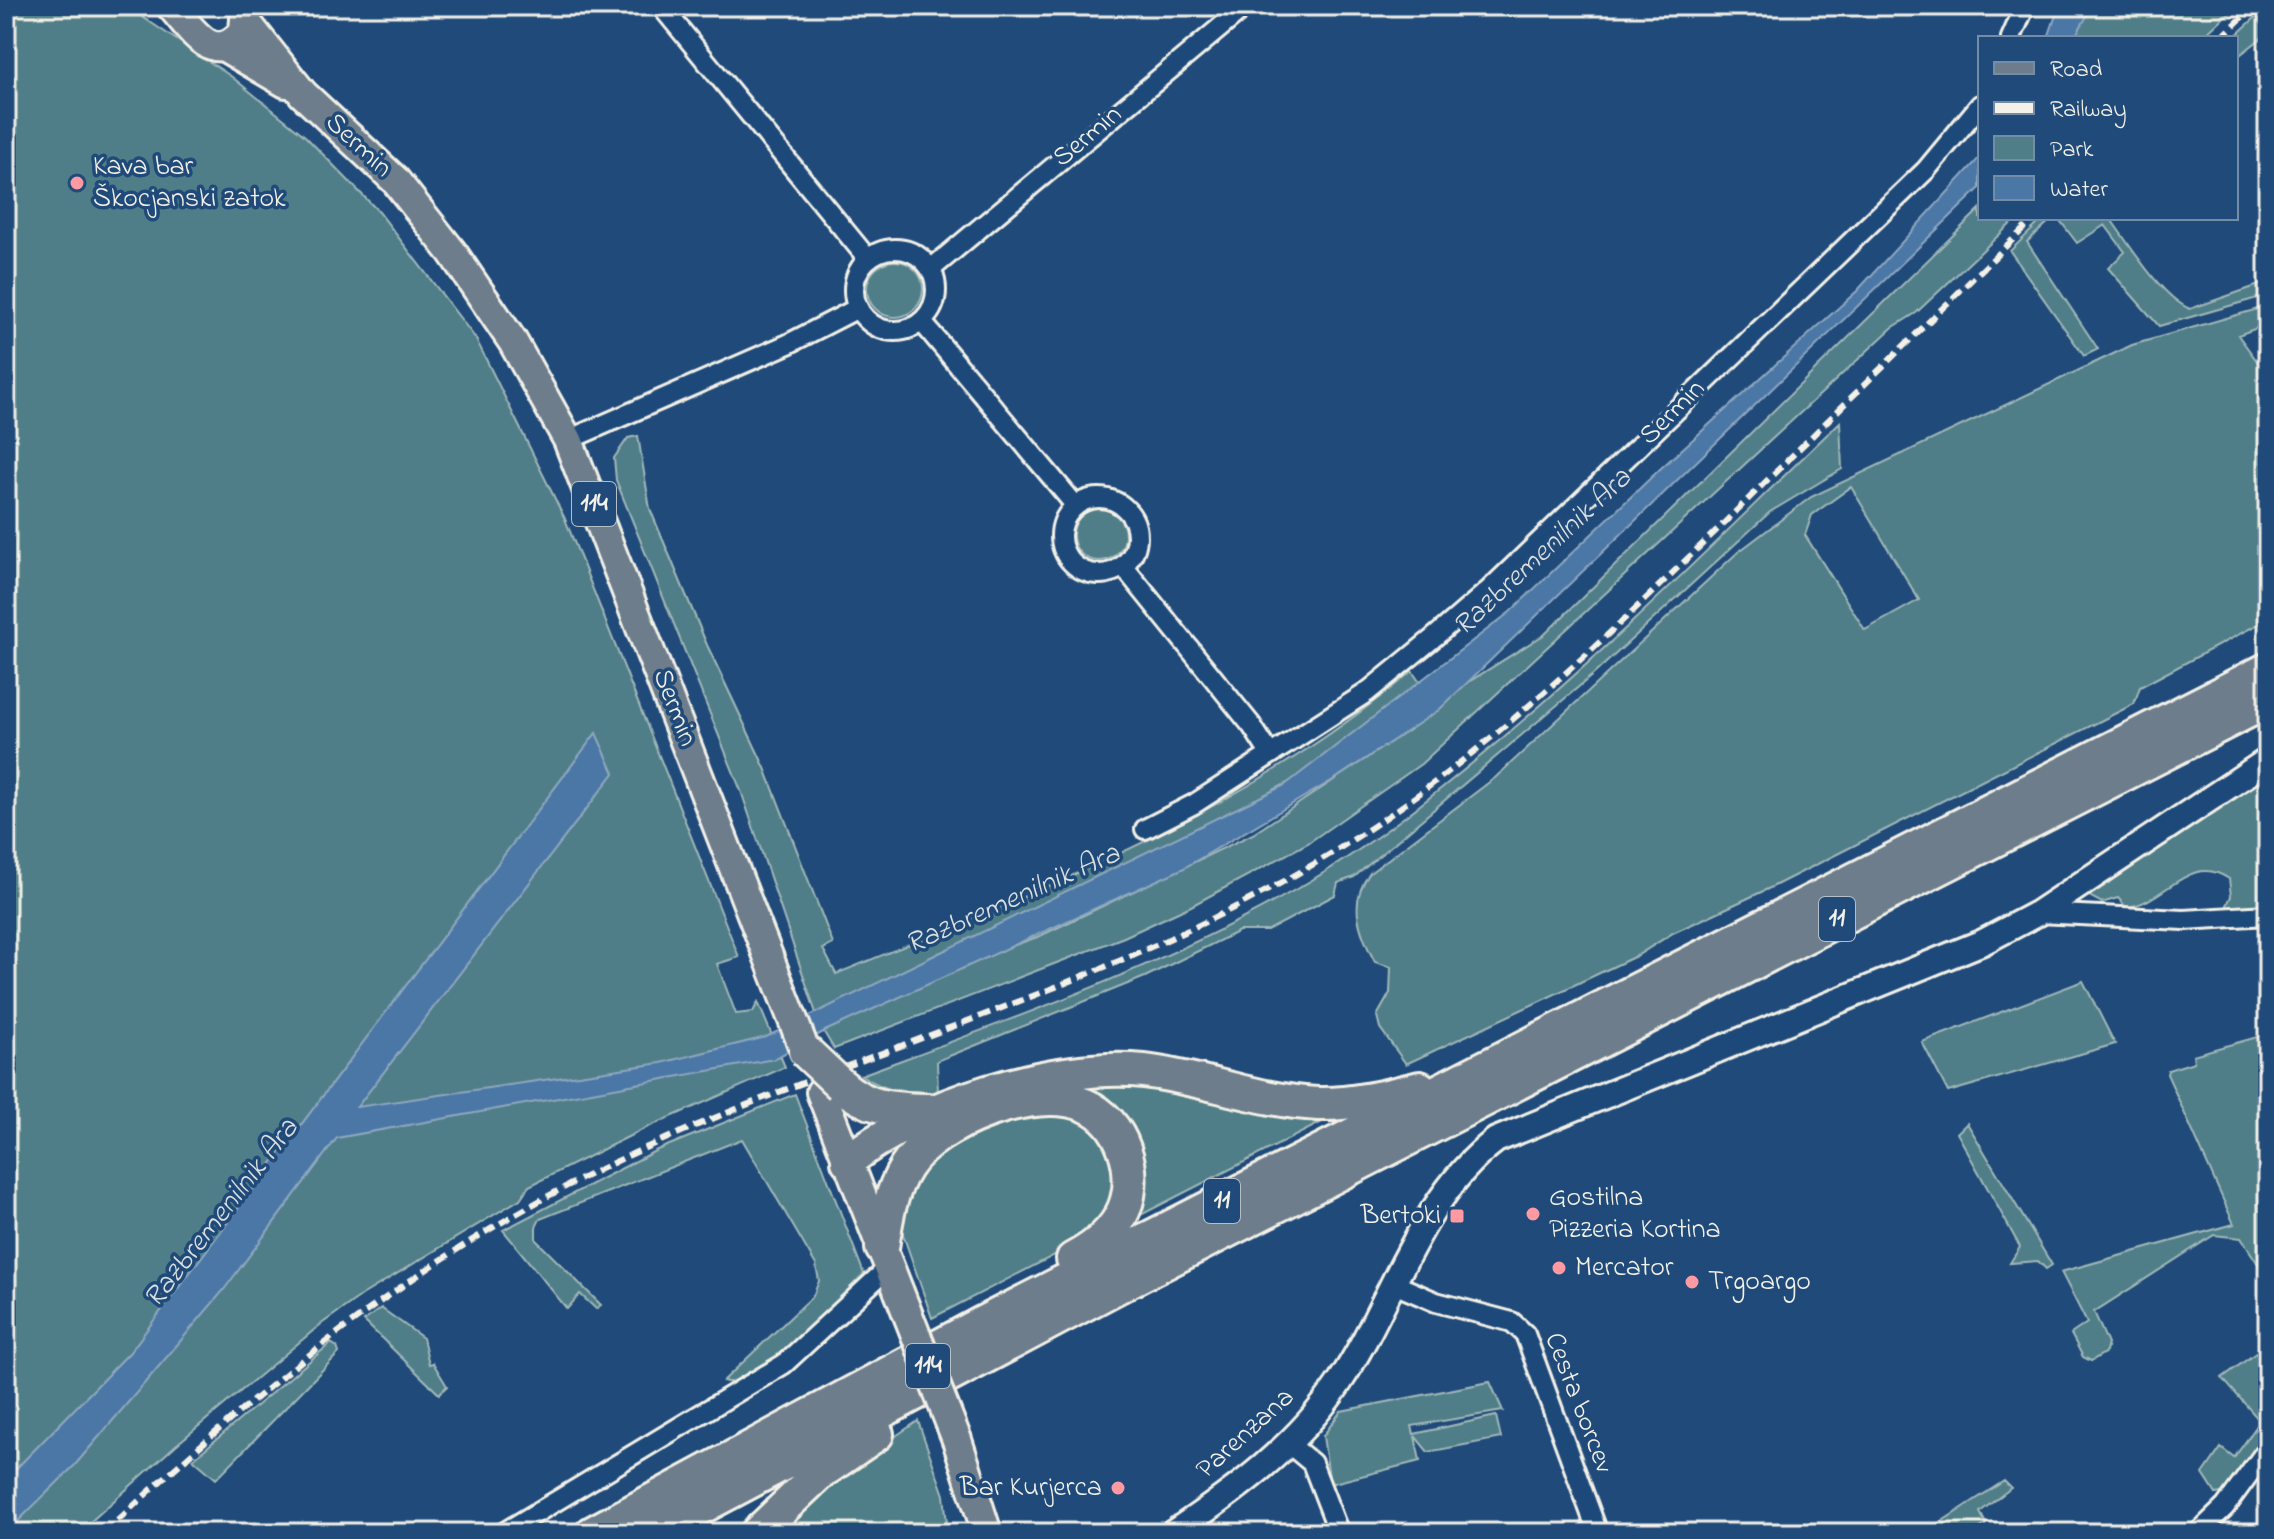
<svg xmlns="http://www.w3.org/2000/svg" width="2274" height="1539" viewBox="0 0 2274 1539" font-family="'Indie Flower',sans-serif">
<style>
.green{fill:#4f7e88;stroke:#a2b8b8;stroke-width:2;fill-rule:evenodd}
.water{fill:#4b77a6;stroke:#8fa8c0;stroke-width:2}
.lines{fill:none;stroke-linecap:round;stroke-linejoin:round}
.street-casing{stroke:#f4f1e8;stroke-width:24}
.secondary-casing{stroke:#f4f1e8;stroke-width:30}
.primary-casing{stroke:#f4f1e8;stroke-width:34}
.highway-casing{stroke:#f4f1e8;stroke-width:38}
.street{stroke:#1f4a7a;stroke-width:18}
.secondary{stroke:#1f4a7a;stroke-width:24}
.primary{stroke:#6d7d8c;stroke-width:28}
.highway{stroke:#6d7d8c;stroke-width:32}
.rail{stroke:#f4f1e8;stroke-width:6;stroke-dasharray:12 6;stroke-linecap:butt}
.primary-bridge-casing{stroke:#f4f1e8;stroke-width:34;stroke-linecap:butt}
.highway-bridge-casing{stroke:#f4f1e8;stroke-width:38;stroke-linecap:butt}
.primary-bridge{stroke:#6d7d8c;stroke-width:28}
.highway-bridge{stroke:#6d7d8c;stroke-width:32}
.poi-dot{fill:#ff9aa2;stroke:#1f4a7a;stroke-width:3}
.labels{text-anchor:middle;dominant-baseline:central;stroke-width:7;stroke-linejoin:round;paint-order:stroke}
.shield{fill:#1f4a7a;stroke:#b4bfc7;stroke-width:2}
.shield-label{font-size:26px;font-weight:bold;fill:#f4f1e8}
.street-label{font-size:28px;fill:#f4f1e8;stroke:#1f4a7a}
.poi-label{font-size:28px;fill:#f4f1e8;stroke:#1f4a7a;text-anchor:start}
.water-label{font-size:30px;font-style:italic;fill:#dbdfde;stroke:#1f4a7a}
</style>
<rect width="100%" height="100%" fill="#1f4a7a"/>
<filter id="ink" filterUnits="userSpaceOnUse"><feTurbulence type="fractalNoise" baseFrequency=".0125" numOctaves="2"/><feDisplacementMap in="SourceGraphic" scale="16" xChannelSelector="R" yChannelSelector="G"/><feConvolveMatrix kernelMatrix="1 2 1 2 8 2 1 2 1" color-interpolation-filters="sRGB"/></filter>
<g filter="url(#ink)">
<!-- green -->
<path class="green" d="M6,6h120l106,71 73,59 74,76 97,127 89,180 174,438 -22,7 19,50 17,-2 5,-10 27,65 -139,61 -117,58 -9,13 -158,96 -42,30 -144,120 -98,88h-72z
M2084,6h152l-34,32h-129z
M2268,6v27l-32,25v-20h-3z
M1980,209v9h37l-101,95 -24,15 -471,436 -113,79 -117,63 -67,31 -290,112 -12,-20 119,-57 99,-36 213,-102 169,-113 42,-43 6,3 75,-47z
M2044,218h9l-26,24 71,107 -14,7 -74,-105z
M2058,218h52c19,26 51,79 80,91l78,-27v13l-109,31 -51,-58 17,-16 -20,-27 -28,18z
M867 289a28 28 0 1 1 56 0a28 28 0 1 1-56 0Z
M2268,306v18l-30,11 30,41v243l-128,68 -6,17 -362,183 -99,46 -35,22 -232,109 -26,-36 -3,-12 13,-23 1,-26 -16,-5c-15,-28 -28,-60 -5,-89l126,-96 241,-224 74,-56 321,-152zM1851,487l68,113 -54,30 -60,-95 7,-20z
M1840,422l2,47 -72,43 -175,161 -241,204 -16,6 -3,12 -68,36h-28l-94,46 -208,84 1,33c-30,2 -52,-3 -77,-19 149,-55 301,-108 439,-188 71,-41 137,-94 200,-147 119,-100 228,-211 340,-318z
M638,436l12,73 57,136 58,123 68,176 -10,5 13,25c205,-84 404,-158 576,-303l13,19 -98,73 -326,165 -62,25 -122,63 -76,-225 -125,-311 -2,-22 14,-20z
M1073 535a26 26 0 1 1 52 0a26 26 0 1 1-52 0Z
M2268,776v131l-43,3 6,-14 -2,-17c-40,-28 -64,25 -103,28l-8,-9 -16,5 -13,-7z
M2083,981l32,63 -167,48 -26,-50z
M2268,1034v245l-27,-41 -27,-3 -120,77 14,32 -2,8 -15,9 -8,-4 -12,-23 16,-11 -26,-51 173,-48 -67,-150 1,-4 26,-8 -1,-7z
M1129,1079l203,38 -201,103 7,-74 -79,-60z
M795,1094l69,180c-28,24 -100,121 -141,107l90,-85 6,-15 -3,-16 -74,-126 -202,80 -4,8v13l65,65 -5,4 -16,-15 -13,15 -64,-79 154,-80z
M1044,1109l35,9 19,14 16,30 2,27 -9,23 -23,28 -152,78 -34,-98 23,-56 80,-45z
M1967,1123l85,142 -6,4 -8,-8 -28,2 10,-16 -63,-114z
M381,1308l42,30 6,26 4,-1 14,23 -8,8 -75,-73z
M331,1343l6,4 2,6 -123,126 -23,-20z
M2268,1344v92l-43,56 -9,2 -13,-20 18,-26 13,10 26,-37 -38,-43z
M1490,1382l13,29 -91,15 2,8 82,-18 5,22 -73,14 -13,-16 5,25 -90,23 -7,-48 18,-25z
M918,1421l26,74 4,38h-176l36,-38z
M2004,1481l7,7 -31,24 6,12 -13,9h-49z"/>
<!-- water -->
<path class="water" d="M2059,6h34l-19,32h-26z
M1980,157v31l-541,522 -101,67 -156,92 -357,162 -51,28 -437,79 -114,153 -148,174 -69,68v-54l124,-127 466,-619 18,40 -257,334 304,-44 105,-26 519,-252 225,-173 150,-143 197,-178z"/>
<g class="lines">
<!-- street casing -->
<g class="street-casing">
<path id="street" d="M661,6l207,253
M2011,38l14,-32
M854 290a41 41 0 1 1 82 0a41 41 0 1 1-82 0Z
M931,269l315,-263
M922,322l153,183
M568,440l220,-96 70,-36
M1061 536a38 38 0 1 1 76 0a38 38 0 1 1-76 0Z
M1123,566l129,160 18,28
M1145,829l49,-25 172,-111 65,-53 59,-51 436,-419 54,-65
M2038,913l146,7 84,-5
M1394,1284l42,18 76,20 13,12 73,199
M1289,1444l23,19 27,70
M503,1533l281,-169 105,-97
M2198,1533l27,-26 43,-59"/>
</g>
<!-- secondary casing -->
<g class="secondary-casing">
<path id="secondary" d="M1173,1533c62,-42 124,-87 166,-150 53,-79 79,-184 157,-243l487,-198 55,-29 230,-153"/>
</g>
<!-- primary casing -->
<g class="primary-casing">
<path id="primary" d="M171,6c20,21 41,63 73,25l2,-24
M247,23l56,71 92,86 57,72 61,90 55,98 237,611
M223,46l63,37
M821,1092l78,200
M957,1440l30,93"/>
</g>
<!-- highway casing -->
<g class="highway-casing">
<path id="highway" d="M841,1085c27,24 53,24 87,25
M848,1161c69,-56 207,-99 296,-90 59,7 114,30 174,33 34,1 69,-8 102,-16
M882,1248c4,-28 8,-56 24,-81 29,-45 128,-83 179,-62 38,16 54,68 39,104 -9,22 -30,39 -51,50
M592,1533l388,-209 1288,-655
M653,1533l464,-246 1151,-586
M757,1533l63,-60 57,-39"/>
</g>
<!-- street -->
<use href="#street" class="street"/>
<!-- secondary -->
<use href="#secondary" class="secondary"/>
<!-- primary -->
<use href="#primary" class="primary"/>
<!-- highway -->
<use href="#highway" class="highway"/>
<!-- rail -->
<path class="rail" d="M2221,38l33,-32
M104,1533c168,-156 327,-288 539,-384 209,-95 434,-154 636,-265 169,-93 305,-225 442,-358 104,-103 209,-206 314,-308"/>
<!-- primary-bridge casing -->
<g class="primary-bridge-casing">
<path id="primary-bridge" d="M899,1292l58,148"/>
</g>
<!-- highway-bridge casing -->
<g class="highway-bridge-casing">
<path id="highway-bridge" d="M805,1051l36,34"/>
</g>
<!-- primary-bridge -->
<use href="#primary-bridge" class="primary-bridge"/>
<!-- highway-bridge -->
<use href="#highway-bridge" class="highway-bridge"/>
</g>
</g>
<!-- markers -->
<g class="poi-dot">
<circle cx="77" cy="183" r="8"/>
<circle cx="1533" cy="1214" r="8"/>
<rect x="1449" y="1208" width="16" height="16" rx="4"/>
<circle cx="1559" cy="1268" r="8"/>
<circle cx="1692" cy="1282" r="8"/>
<circle cx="1118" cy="1488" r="8"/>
</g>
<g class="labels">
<!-- shield labels -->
<g class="shield">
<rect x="572" y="482" width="44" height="44" rx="6"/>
<rect x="1819" y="897" width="36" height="44" rx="6"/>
<rect x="1204" y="1179" width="36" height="44" rx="6"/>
<rect x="906" y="1344" width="44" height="44" rx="6"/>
</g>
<g class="shield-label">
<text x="594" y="504">114</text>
<text x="1837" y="919">11</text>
<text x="1222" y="1201">11</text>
<text x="928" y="1366">114</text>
</g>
<!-- street labels -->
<g class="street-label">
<text transform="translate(1088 137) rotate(-40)">Sermin</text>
<text transform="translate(358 146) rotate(43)">Sermin</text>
<text transform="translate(1673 413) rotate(-45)">Sermin</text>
<text transform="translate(674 708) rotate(69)">Sermin</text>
<text transform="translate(1578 1403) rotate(69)">Cesta borcev</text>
<text transform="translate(1246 1434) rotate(-42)">Parenzana</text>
</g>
<!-- poi labels -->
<g class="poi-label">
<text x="93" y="167">Kava bar<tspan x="93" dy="32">Škocjanski zatok</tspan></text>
<text x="1549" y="1198">Gostilna<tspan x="1549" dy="32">Pizzeria Kortina</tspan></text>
<text x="1441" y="1216" text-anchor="end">Bertoki</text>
<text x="1575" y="1268">Mercator</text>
<text x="1708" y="1282">Trgoargo</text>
<text x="1102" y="1488" text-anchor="end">Bar Kurjerca</text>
</g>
<!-- water labels -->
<g class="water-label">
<text transform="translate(1543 553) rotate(-43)">Razbremenilnik Ara</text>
<text transform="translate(1013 900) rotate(-24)">Razbremenilnik Ara</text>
<text transform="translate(222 1214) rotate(-52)">Razbremenilnik Ara</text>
</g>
</g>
<!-- margin -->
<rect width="2274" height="1539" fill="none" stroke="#1f4a7a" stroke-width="32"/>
<rect x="16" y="16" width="2242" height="1507" fill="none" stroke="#f4f1e8" stroke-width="3" filter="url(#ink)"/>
<!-- legend -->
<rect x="1978" y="36" width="260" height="184" fill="#1f4a7a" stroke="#748da6" stroke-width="2"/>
<rect x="1994" y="62" width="40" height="12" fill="#6d7d8c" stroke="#748da6" stroke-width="2"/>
<text x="2050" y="76" font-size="24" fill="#f4f1e8">Road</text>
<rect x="1994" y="102" width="40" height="12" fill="#f4f1e8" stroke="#748da6" stroke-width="2"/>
<text x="2050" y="116" font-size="24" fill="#f4f1e8">Railway</text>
<rect x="1994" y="136" width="40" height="24" fill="#4f7e88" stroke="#748da6" stroke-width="2"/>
<text x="2050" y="156" font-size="24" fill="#f4f1e8">Park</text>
<rect x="1994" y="176" width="40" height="24" fill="#4b77a6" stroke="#748da6" stroke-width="2"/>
<text x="2050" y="196" font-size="24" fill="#f4f1e8">Water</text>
</svg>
